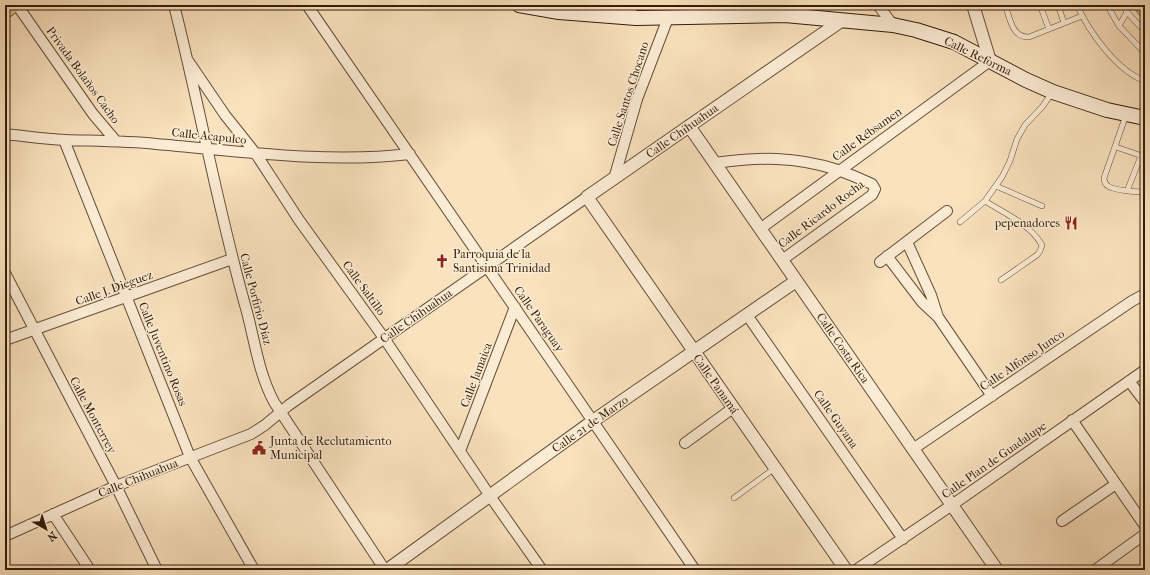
<svg xmlns="http://www.w3.org/2000/svg" width="1150" height="575" viewBox="0 0 1150 575" font-family="'IM FELL French Canon',serif">
<style>
.green{fill:#c5c18c;stroke:#7c6f4a}
.lines{fill:none;stroke-linecap:round;stroke-linejoin:round}
.service-casing{stroke:#654e36;stroke-width:6}
.minor-casing{stroke:#654e36;stroke-width:12}
.tertiary-casing{stroke:#654e36;stroke-width:14}
.secondary-casing{stroke:#331d08;stroke-width:16}
.primary-casing{stroke:#331d08;stroke-width:16}
.service{stroke:#fcecd5;stroke-width:5}
.minor{stroke:#fcecd5;stroke-width:10}
.tertiary{stroke:#fcecd5;stroke-width:12}
.secondary{stroke:#fcecd5;stroke-width:14}
.primary{stroke:#edc17f;stroke-width:15}
.labels{text-anchor:middle;dominant-baseline:central;stroke-width:3;stroke-linejoin:round;paint-order:stroke}
.street-label{font-size:12px;fill:#331d08;stroke:#fcecd5}
.poi-label{font-size:12px;fill:#331d08;stroke:#fcecd5;text-anchor:start}
</style>
<rect width="100%" height="100%" fill="#fae2be"/>
<filter id="stains"><feTurbulence type="fractalNoise" baseFrequency=".005" numOctaves="4"/><feColorMatrix values="0 0 0 0 .2 0 0 0 0 .09 0 0 0 0 .02 0 0 0 .5 -.17"/></filter>
<radialGradient id="worn" r=".72"><stop offset=".6" stop-color="#630" stop-opacity="0"/><stop offset="1" stop-color="#630" stop-opacity=".3"/></radialGradient>
<!-- green -->
<path class="green" d="M1132,5h13v17l-2,-2z"/>
<g class="lines">
<!-- service casing -->
<g class="service-casing">
<path id="service" d="M1005,5c5,13 7,33 24,32l53,-21
M1040,5l9,24
M1058,5l6,18
M1077,5c12,27 40,66 68,76
M1107,5l12,21 26,27
M1127,12l18,20
M1119,26l8,-14 -4,-7
M1126,115l-22,63c0,3 1,6 4,8 5,4 31,7 37,5
M1116,147l29,10
M996,186l46,20
M1127,191l14,-35
M985,201c19,12 45,23 57,44l-2,6 -3,4 -36,25
M960,222l25,-21 17,-24 8,-16 7,-22 8,-14 17,-18 10,-14
M734,498l41,-30"/>
</g>
<!-- minor casing -->
<g class="minor-casing">
<path id="minor" d="M17,5l76,109 22,26
M174,5c26,102 44,206 73,307 8,31 12,62 27,90l111,168
M307,5l388,565
M626,5l10,13
M777,5l8,10
M878,5l15,20
M189,62l36,53 31,39 43,66 85,118 106,158 52,74
M5,134c20,2 40,5 60,6 31,1 61,1 91,4 84,7 170,20 254,10
M64,140l126,317 64,113
M715,163c43,-6 80,-7 123,7 11,4 23,9 34,14l3,5 -3,6 -90,65
M614,179l23,-80 31,-81
M760,229l230,-168
M907,242l24,53 7,22
M887,256l35,46 16,15 54,79
M880,262l67,-51
M5,273l111,213 41,84
M747,315l156,224
M5,340l227,-81
M1129,381l16,21
M1072,420l73,106
M685,443l48,-35
M913,449l219,-148 13,-7
M460,451l55,-144
M53,514l37,56
M1062,521l54,-37
M5,536l111,-50 135,-52 14,-9 24,-20 298,-208
M856,570l96,-65 193,-135
M1095,570l50,-36"/>
</g>
<!-- tertiary casing -->
<g class="tertiary-casing">
<path id="tertiary" d="M973,5l17,56
M841,21l-254,176 259,373
M689,126l308,444
M387,570l206,-149 203,-140"/>
</g>
<!-- secondary casing -->
<g class="secondary-casing">
<path id="secondary" d="M519,5l40,7 77,6 149,-3 108,10 23,5 38,12 72,38 27,12 54,18 38,8"/>
</g>
<!-- primary casing -->
<g class="primary-casing">
<path id="primary" d="M5,11l8,-6"/>
</g>
<!-- service -->
<use href="#service" class="service"/>
<!-- minor -->
<use href="#minor" class="minor"/>
<!-- tertiary -->
<use href="#tertiary" class="tertiary"/>
<!-- secondary -->
<use href="#secondary" class="secondary"/>
<!-- primary -->
<use href="#primary" class="primary"/>
</g>
<!-- icons -->
<defs>
<g id="restaurant-bare" transform="scale(1.08)"><path d="M-5-6h1v4h1v-4h1v4h1v-4h1v5L-1.5 .5V6h-2V.5L-5-1ZM5-6V6H3V1.5H1.5Q1.5-4 5-6Z" fill="#8f2418" stroke="#fcecd5" stroke-width="2.5" paint-order="stroke"/></g>
<g id="church-bare" transform="scale(1.08)"><path d="M-1.2-6h2.4v3.5h3.3v2.4h-3.3V6h-2.4V-.1h-3.3v-2.4h3.3Z" fill="#8f2418" stroke="#fcecd5" stroke-width="2.5" paint-order="stroke"/></g>
<g id="civic-bare" transform="scale(1.08)"><path d="M-.6-6.5H3V-4.5H.6V-3L4-1V1h2V6H-6V1h2V-1L-.6-3ZM-1.2 2.5V6h2.4V2.5Z" fill="#8f2418" stroke="#fcecd5" stroke-width="2.5" paint-order="stroke"/></g>
</defs>
<g fill-rule="evenodd">
<use href="#restaurant-bare" x="1071" y="223"/>
<use href="#church-bare" x="442" y="261"/>
<use href="#civic-bare" x="259" y="448"/>
</g>
<g class="labels">
<!-- street labels -->
<g class="street-label">
<text transform="translate(978 56) rotate(26)">Calle Reforma</text>
<text transform="translate(83 75) rotate(54)">Privada Bolaños Cacho</text>
<text transform="translate(628 94) rotate(-72)">Calle Santos Chocano</text>
<text transform="translate(682 131) rotate(-35)">Calle Chihuahua</text>
<text transform="translate(867 134) rotate(-36)">Calle Rébsamen</text>
<text transform="translate(209 136) rotate(6)">Calle Acapulco</text>
<text transform="translate(821 214) rotate(-37)">Calle Ricardo Rocha</text>
<text transform="translate(114 288) rotate(-20)">Calle J. Dieguez</text>
<text transform="translate(364 288) rotate(54)">Calle Saltillo</text>
<text transform="translate(256 299) rotate(75)">Calle Porfirio Díaz</text>
<text transform="translate(416 316) rotate(-35)">Calle Chihuahua</text>
<text transform="translate(539 319) rotate(55)">Calle Paraguay</text>
<text transform="translate(843 348) rotate(55)">Calle Costa Rica</text>
<text transform="translate(163 354) rotate(68)">Calle Juventino Rosas</text>
<text transform="translate(1022 360) rotate(-34)">Calle Alfonso Junco</text>
<text transform="translate(476 375) rotate(-69)">Calle Jamaica</text>
<text transform="translate(716 384) rotate(55)">Calle Panamá</text>
<text transform="translate(93 415) rotate(62)">Calle Monterrey</text>
<text transform="translate(836 419) rotate(55)">Calle Guyana</text>
<text transform="translate(590 424) rotate(-35)">Calle 21 de Marzo</text>
<text transform="translate(994 460) rotate(-35)">Calle Plan de Guadalupe</text>
<text transform="translate(138 478) rotate(-22)">Calle Chihuahua</text>
</g>
<!-- poi labels -->
<g class="poi-label">
<text x="1060" y="223" text-anchor="end">pepenadores</text>
<text x="453" y="254">Parroquia de la<tspan x="453" dy="14">Santisima Trinidad</tspan></text>
<text x="270" y="441">Junta de Reclutamiento<tspan x="270" dy="14">Municipal</tspan></text>
</g>
</g>
<!-- margin -->
<rect width="1150" height="575" fill="none" stroke="#fae2be" stroke-width="20"/>
<rect x="6" y="6" width="1138" height="563" fill="none" stroke="#331d08" stroke-width="2"/>
<rect x="10" y="10" width="1130" height="555" fill="none" stroke="#331d08"/>
<!-- north arrow -->
<g transform="translate(46 529) rotate(141)" stroke="#fcecd5" stroke-width="3" paint-order="stroke">
<path d="M0-3L7 15L0 10L-7 15Z" fill="#331d08"/>
<text y="-6" font-size="11" font-weight="bold" text-anchor="middle" fill="#331d08">N</text>
</g>
<rect width="100%" height="100%" filter="url(#stains)"/>
<rect width="100%" height="100%" fill="url(#worn)"/>
</svg>
